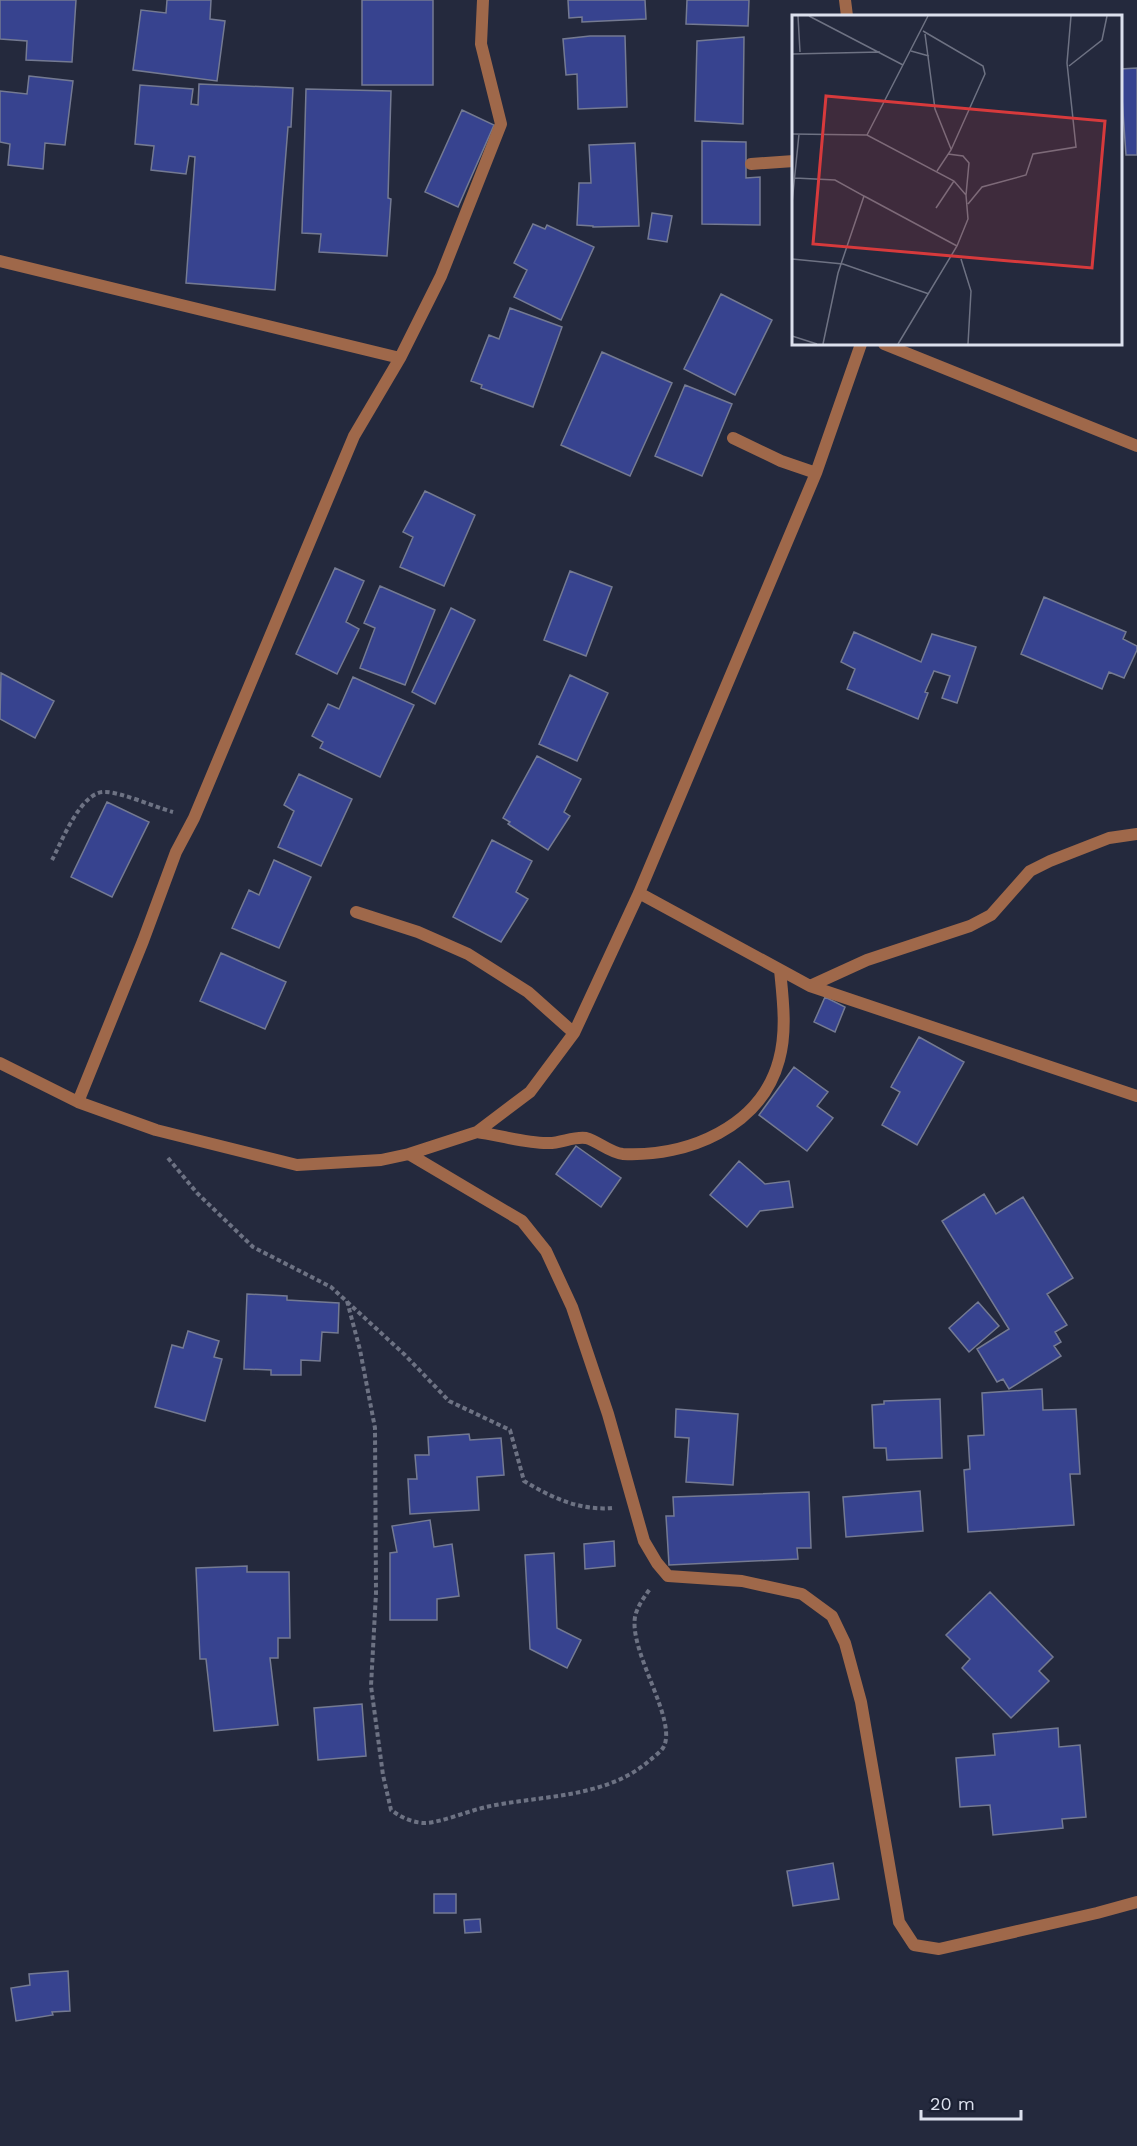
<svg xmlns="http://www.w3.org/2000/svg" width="1137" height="2146" viewBox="0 0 1137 2146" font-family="'Work Sans',sans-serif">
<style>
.building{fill:#37438f;stroke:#747a92;stroke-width:1.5}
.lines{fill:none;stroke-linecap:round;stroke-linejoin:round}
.path{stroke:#6d7283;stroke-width:4;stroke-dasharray:4.5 3;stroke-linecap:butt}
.minor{stroke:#9f684a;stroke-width:12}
.inset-road{fill:none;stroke:#6e7283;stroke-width:1.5}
.view{fill:#d73a3c;fill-opacity:0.15;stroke:#d73a3c;stroke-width:3}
.inset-edge{fill:none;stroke:#dce0ed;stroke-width:3}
</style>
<rect width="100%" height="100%" fill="#24293d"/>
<!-- building -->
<path class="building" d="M0,0h76l-4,62 -46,-2 1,-19 -27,-2z
M167,0h44l-1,19 15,2 -8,60 -84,-11 8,-60 25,3z
M362,0h71v85h-71z
M568,0h77l1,19 -64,3v-5l-13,1z
M687,0h62l-1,26 -62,-2z
M590,36h35l2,71 -49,2 -1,-35 -11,1 -3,-36z
M744,37l-1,87 -48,-3 2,-80z
M1137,68v87h-11l-6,-86z
M29,76l44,5 -8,64 -20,-2 -2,26 -35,-4 2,-21 -10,-2v-51l27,3z
M199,84l94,4 -2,39h-3l-13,163 -89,-7 9,-126 -6,-1 -3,18 -35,-4 3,-24 -19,-2 5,-59 53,4 -2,15 7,1z
M306,89l85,2 -3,107 3,1 -4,57 -68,-4 2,-18 -19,-1z
M462,110l32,15 -36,82 -33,-15z
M702,141l44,1v36l14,-1v48l-58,-1z
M635,143l4,83 -46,1v-1l-16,-1 2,-42h12l-2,-38z
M652,213l20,3 -5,26 -19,-3z
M533,224l12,5 2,-4 47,22 -33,73 -47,-23 13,-27 -13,-7z
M721,294l51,26 -37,75 -51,-26z
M510,308l52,19 -29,80 -52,-19 1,-3 -11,-4 18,-46 10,4z
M602,352l70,31 -42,93 -69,-31z
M685,385l47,19 -30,72 -47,-20z
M425,491l50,24 -31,71 -44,-19 13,-30 -10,-5z
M335,568l29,13 -18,41 13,7 -22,45 -41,-20z
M570,571l42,16 -26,69 -42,-16z
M380,586l55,24 -30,75 -45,-17 15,-40 -11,-5z
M1044,597l82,35 -3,7 14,7v4l-13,28 -15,-6 -7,17 -81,-35z
M451,608l24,12 -40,84 -23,-12z
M854,632l67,30 11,-28 44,13 -19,56 -15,-5 8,-22 -16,-5 -9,21 3,1 -10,26 -71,-30 8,-20 -14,-7z
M1,673l53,28 -19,37 -35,-19z
M570,675l38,18 -31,68 -38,-17z
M353,677l61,28 -34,72 -60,-29 3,-6 -11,-6 16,-32 11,5z
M537,756l44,23 -17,33 6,4 -22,34 -40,-26 2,-2 -7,-4z
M299,774l53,25 -31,67 -43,-19 16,-36 -10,-6z
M107,802l42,20 -37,75 -41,-20z
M492,840l40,21 -16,31 12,7 -27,43 -48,-25z
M274,860l37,17 -32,71 -47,-20 17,-38 10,5z
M221,953l65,29 -21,47 -65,-28z
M825,997l20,10 -10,25 -21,-10z
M919,1037l45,25 -47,83 -35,-20 18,-33 -9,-5z
M794,1067l34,25 -11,14 16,12 -26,33 -48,-36z
M576,1146l45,32 -20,29 -45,-33z
M739,1161l26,23 24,-3 4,26 -33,4 -13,16 -37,-32z
M984,1194l12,20 27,-17 50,81 -26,16 20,31 -12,7 6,10 -7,4 7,10 -52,33 -6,-10 -6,3 -20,-33 32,-20 -67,-108z
M247,1294l40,2v4l52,3 -1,30 -16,-1 -2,29 -19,-1v15h-30v-5l-27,-1z
M978,1302l21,24 -30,26 -20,-24z
M188,1331l31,10 -5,16 8,2 -17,62 -50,-14 17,-62 11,3z
M1042,1389l1,21 33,-1 4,65h-10l4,51 -106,7 -4,-62 6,-1 -2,-33 16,-1 -2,-42z
M940,1399l2,59 -55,2 -1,-12h-12l-2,-43 12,-1v-3z
M676,1409l62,5 -5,71 -47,-3 3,-44 -14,-1z
M469,1434l1,6 31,-2 3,37 -27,2 2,33 -69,4 -2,-35h9l-2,-24h14l-1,-18z
M920,1491l3,40 -77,6 -3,-40z
M809,1492l2,56h-14l1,11 -129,6 -3,-49h8l-1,-19z
M430,1520l4,27 18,-3 7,52 -22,3v21h-47v-67l7,-1 -5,-26z
M614,1541l1,25 -30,3 -1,-25z
M554,1553l3,75 24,12 -14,28 -37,-19 -5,-94z
M247,1566v6h42l1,66h-12v20h-8l8,67 -64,6 -8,-72h-6l-4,-91z
M990,1592l63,65 -14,14 10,10 -38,37 -49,-50 8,-9 -24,-24z
M362,1704l4,52 -48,4 -4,-52z
M1058,1728l1,19 21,-2 6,72 -24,2 1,9 -70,7 -3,-30 -30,2 -4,-49 39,-3 -2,-21z
M833,1863l6,36 -46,7 -6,-35z
M434,1894h22v19h-22z
M480,1919l1,13 -16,1 -1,-13z
M68,1971l2,40 -18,1 1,3 -37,6 -5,-33 19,-3 -1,-11z"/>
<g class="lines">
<!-- path -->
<path class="path" d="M52,860c10,-19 29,-69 53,-68 16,0 50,15 68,20
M168,1158l29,35 56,54 78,40 74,68 44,46 61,29 14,51c26,16 56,30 88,27
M347,1301l13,49 15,78 1,165 -5,93 12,89 8,35c10,7 19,12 33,13 16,0 44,-12 62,-16 54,-12 120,-8 164,-47 4,-3 10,-8 13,-12 16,-26 -34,-95 -28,-131 2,-10 9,-20 15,-28"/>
<!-- minor -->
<path class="minor" d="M845,0l2,16
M751,164l43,-3
M0,261l400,97 41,-82 60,-152 -20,-80 2,-44
M884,344l253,102
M733,438l48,23 35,12
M639,893l171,93 327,110
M356,912l62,20 50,22 60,38 46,41
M810,986l57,-26 103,-34 21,-11 39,-44 20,-10 59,-23 28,-4
M0,1063l78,39 78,28 141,35 84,-5 28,-6 68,-22 53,-40 44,-59 65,-140 177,-420 45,-129
M78,1102l65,-161 33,-89 18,-34 160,-382 46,-78
M477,1132c21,3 52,12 72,11 12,0 26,-7 37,-5 12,3 24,15 37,16 65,3 138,-27 156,-94 8,-29 4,-60 1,-90
M409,1154l113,67 24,30 26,56 36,107 36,127 13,22 11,13 74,5 60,13 30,22 13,27 16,59 38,220 15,23 25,4 158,-36 40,-11"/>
</g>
<!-- overview -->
<g transform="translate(792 15)">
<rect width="330" height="330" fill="#24293d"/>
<path class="inset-road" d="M6,1l2,36M17,1l94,49M131,16l60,35 2,8 -34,76 -14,21M133,19l10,75 16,40M119,36l18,5M0,39l88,-2M277,51l33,-26 5,-24M0,119l75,1 87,46 12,14 2,24 -11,27 -59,98M75,120l61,-119M156,139l15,2 6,7 -3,32M3,163l40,2 29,16 -26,77 -15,71M72,181l93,50M0,188l7,-69M176,189l14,-17 44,-12 7,-21 43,-7 -9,-84 4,-47M144,193l18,-27M0,244l51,5 86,30M169,244l10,32 -3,53M0,321l25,8"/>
<path class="view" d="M34,81l279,25 -13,147 -279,-24z"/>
<rect width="330" height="330" class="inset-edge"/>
</g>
<!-- scale -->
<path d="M921 2110v9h100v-9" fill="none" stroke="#dce0ed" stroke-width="3"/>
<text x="930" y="2110" font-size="18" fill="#dce0ed" stroke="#1b2033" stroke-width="4.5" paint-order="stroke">20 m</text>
</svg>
